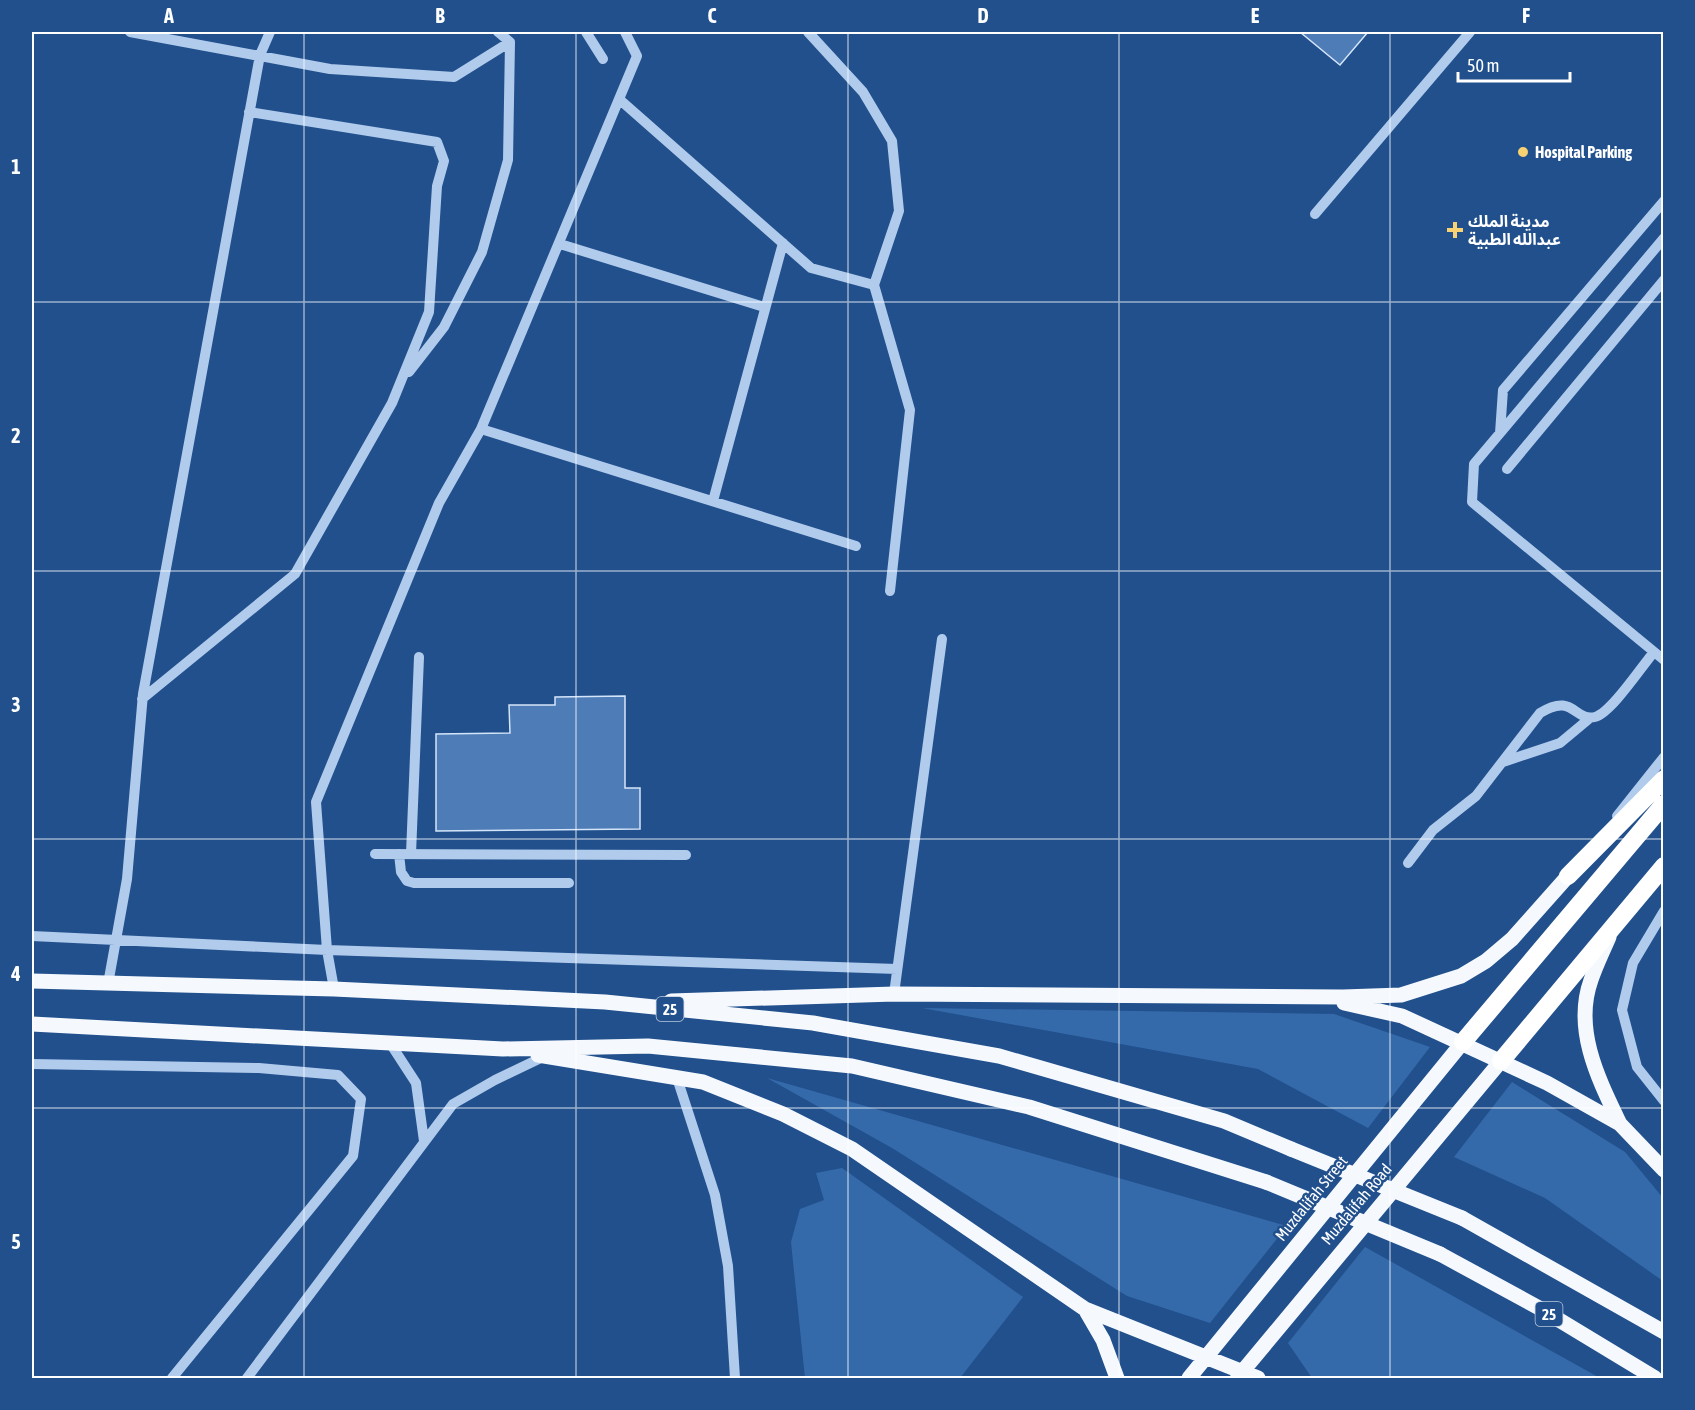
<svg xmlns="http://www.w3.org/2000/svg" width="1695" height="1410" viewBox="0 0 1695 1410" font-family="'Asap Condensed','Noto Sans Arabic',sans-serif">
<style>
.green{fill:#356aaa}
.building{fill:#4e7cb6;stroke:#d5e5f9;stroke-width:1.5}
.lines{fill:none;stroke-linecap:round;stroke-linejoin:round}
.minor{stroke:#b0cbec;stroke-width:10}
.major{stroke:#f5f9fe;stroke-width:15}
.highway{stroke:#fff;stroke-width:18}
.major-bridge{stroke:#f5f9fe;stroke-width:15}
.grid{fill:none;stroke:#fff;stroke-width:1.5;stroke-opacity:0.55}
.poi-dot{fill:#f8d172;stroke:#21508d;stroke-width:2}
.labels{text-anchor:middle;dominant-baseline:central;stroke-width:5;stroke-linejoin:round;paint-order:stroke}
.shield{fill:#21508d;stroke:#bccadd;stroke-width:1.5}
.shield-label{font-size:15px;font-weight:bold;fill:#fff}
.poi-label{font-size:16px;font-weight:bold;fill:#fff;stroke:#21508d;text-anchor:start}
.street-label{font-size:16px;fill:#fff;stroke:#21508d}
.neatline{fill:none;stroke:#fff;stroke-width:2}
.grid-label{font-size:20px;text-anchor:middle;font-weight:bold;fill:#fff}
</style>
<rect width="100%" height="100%" fill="#21508d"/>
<!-- green -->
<path class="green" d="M922,1008l412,6 96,33 -62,81 -110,-59z
M767,1078l520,148 -77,97 -83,-27 -235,-148z
M1512,1082l113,70 38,46v83l-118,-83 -91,-41z
M842,1168l181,129 -63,81h-155l-14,-136 9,-33 24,-9 -8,-27z
M1365,1247l235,131h-288l-24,-35z"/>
<!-- building -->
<path class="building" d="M1300,32h68l-28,33z
M625,696v92h15v41l-204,2v-97l74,-1 -1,-28h46v-8z"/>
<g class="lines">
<!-- minor -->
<path class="minor" d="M130,32l200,37 124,8 56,-35
M586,32l17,27
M808,32l55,60 29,49 7,70 -25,74 36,125 -20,181
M619,99l192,169 63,17
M1315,214l155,-182
M1664,238l-190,226 -2,38 192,158
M560,244l204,63
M409,372l35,-45 38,-75 26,-92 2,-118 -12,-10
M481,429l375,117
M1500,433l3,-43 161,-189
M1507,469l157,-189
M713,501l70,-258
M142,699l153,-125 97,-171 37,-91 8,-126 7,-25 -7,-19 -188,-30
M1503,762l57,-19 30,-25
M1617,816l47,-59
M375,854l311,1
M399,854l2,18 6,9 7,2h155
M411,854l8,-197
M1408,863l25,-33 43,-34 64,-83c34,-21 34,9 55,4 16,-4 47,-51 59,-65
M1664,911l-31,52 -11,47 15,57 27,34
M32,936l295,14 570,19
M108,984l19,-105 16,-185 117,-639 10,-23
M334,989l-7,-39 -11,-148 123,-299 42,-74 156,-373 -12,-24
M894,994l48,-355
M390,1043l26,40 8,58
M32,1064l227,4 79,7 23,24 -8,57 -181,222
M677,1078l38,117 13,71 7,112
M247,1378l206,-274 42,-24 50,-24"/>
<!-- major -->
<path class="major" d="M1609,937c-6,14 -13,28 -18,43 -18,50 8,100 29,144
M32,981l302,8 271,13 208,21 186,33 225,65 67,28
M671,1001l223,-7 449,3 58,-2 60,-19 25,-15 26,-22 56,-63
M1344,1003l58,13 145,67 73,41 44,46
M32,1024l471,25 145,-3 204,20 177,41 237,75
M538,1055l165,27 80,32 69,35 233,160 18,31 14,38
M1462,1218l202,114
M1440,1254l101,55 114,69
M1085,1309l173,69
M1189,1378l274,-336
M1237,1378l264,-317"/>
<!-- highway -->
<path class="highway" d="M1568,876l96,-97
M1463,1042l201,-238
M1501,1061l163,-195"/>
<!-- major-bridge -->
<path class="major-bridge" d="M1291,1149l171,69
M1266,1182l174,72"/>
</g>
<!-- grid -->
<path class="grid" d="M304,32v1346M576,32v1346M848,32v1346M1119,32v1346M1390,32v1346M32,302h1632M32,571h1632M32,839h1632M32,1108h1632"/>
<!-- markers -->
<g class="poi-dot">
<circle cx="1523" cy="152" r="6"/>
<path d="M1452 221h6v6h6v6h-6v6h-6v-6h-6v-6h6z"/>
</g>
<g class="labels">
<!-- shield labels -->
<g class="shield">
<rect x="656.5" y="997" width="27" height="24" rx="4.5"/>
<rect x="1535.5" y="1302" width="27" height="24" rx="4.5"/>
</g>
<g class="shield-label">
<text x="670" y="1009">25</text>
<text x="1549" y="1314">25</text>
</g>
<!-- poi labels -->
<g class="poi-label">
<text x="1535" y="152">Hospital Parking</text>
<text x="1468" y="221">مدينة الملك<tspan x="1468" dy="18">عبدالله الطبية</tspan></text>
</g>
<!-- street labels -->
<g class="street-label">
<text transform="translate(1311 1198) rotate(-51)">Muzdalifah Street</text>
<text transform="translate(1356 1204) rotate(-50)">Muzdalifah Road</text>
</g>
</g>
<!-- border -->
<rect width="1695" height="1410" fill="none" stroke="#21508d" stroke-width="66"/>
<!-- scale -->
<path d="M1458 72v9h112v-9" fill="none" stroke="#ffffff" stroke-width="3"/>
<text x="1467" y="72" font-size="18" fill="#ffffff" stroke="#21508d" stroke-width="4.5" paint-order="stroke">50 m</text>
<rect x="33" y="33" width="1629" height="1344" class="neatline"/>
<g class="grid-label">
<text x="169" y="23">A</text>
<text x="440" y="23">B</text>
<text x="712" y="23">C</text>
<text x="983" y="23">D</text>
<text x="1255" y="23">E</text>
<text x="1526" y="23">F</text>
<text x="16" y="174">1</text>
<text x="16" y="443">2</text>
<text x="16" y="712">3</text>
<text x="16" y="981">4</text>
<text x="16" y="1249">5</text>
</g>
</svg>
